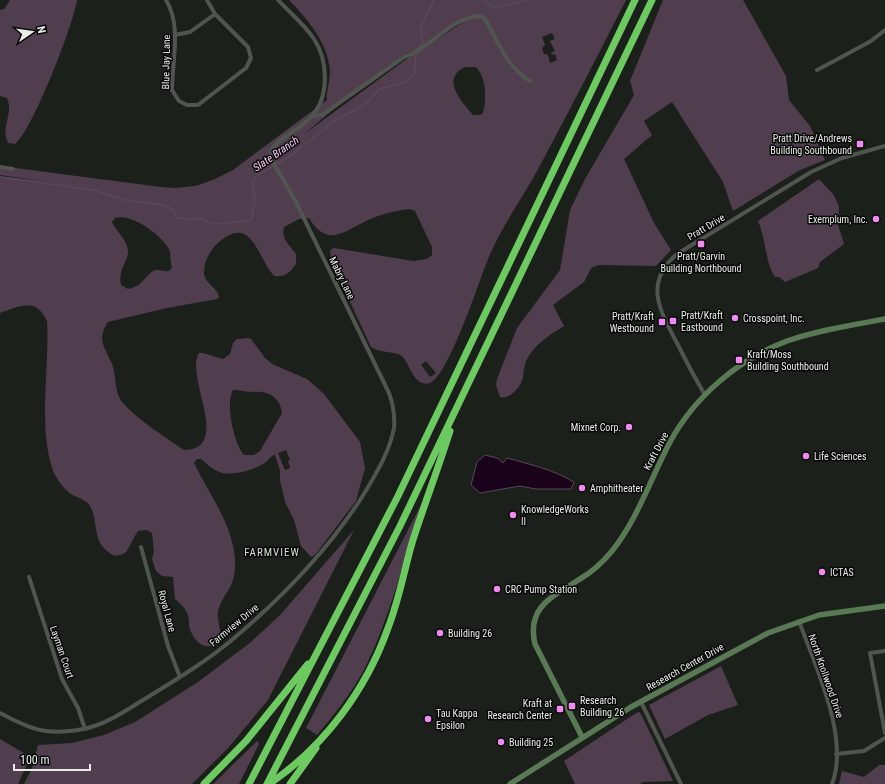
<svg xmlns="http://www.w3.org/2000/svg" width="885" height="784" viewBox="0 0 885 784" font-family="'Roboto Condensed',sans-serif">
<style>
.green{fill:#503e4f;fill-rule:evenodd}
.water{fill:#1a021a;stroke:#584858}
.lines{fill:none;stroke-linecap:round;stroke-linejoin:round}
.stream{stroke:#584858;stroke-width:1.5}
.street{stroke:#50564f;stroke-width:4}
.secondary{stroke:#587954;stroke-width:5.5}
.highway{stroke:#6cca61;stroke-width:7}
.poi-dot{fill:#f38af2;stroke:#070907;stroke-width:1.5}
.labels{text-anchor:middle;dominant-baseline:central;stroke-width:3;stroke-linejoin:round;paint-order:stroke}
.street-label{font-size:10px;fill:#e9ece8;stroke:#070907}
.poi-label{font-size:10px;fill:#e9ece8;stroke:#070907;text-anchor:start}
.water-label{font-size:11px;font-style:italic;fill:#fbc5f9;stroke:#070907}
.neighbourhood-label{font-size:11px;letter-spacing:1px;fill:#d7ded6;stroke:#070907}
</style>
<rect width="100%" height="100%" fill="#1b201a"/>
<!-- green -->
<path class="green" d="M10,0h67c-3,23 -45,132 -62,144l-7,-1c-8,-16 6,-29 -1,-45l-7,-2v-86l4,-1z
M289,0h337c-29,57 -59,115 -89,171 -18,33 -39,60 -52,96 -8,20 -37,109 -55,116 -16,5 -20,-19 -28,-27 -6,-5 -20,-2 -31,-9l-40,-86 -1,-11 4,-2 79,13 14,-2 5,-4v-8l-17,-36 -5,-2c-12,1 -31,6 -42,11 -25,12 -41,28 -59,-2l-10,1 -15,8c-3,13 5,17 12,27v10c-6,9 -11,13 -22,12 -17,-19 -22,-62 -55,-34 -8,7 -15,18 -15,30 0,12 13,14 15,25l-2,2 -50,9 -59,14c-12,18 -3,25 4,42 4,11 3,24 7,33 7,15 50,43 65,53 49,-1 0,-74 15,-97h4l20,6 7,-5 3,-11 4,-4 10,-1 4,1 14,19 7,6 35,15 17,15 36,48 5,26 -9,33 -41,54 -4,2 -10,-11 -7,-26 -9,-18 -5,-22v-10l-5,-15c-6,1 -7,7 -12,9 -12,7 -34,13 -46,7 -6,-3 -11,-8 -16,-12h-4l-3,4c17,35 47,72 40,113 -2,13 -14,23 -16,36 -1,13 6,21 -1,33 -13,4 -20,-1 -26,-13 -3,-5 -1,-13 -4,-19 -3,-6 -7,-10 -12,-14l-2,-22 -11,-1 -6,-5 -4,-12 2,-7 -2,-19 -5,-3 -9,1c-4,5 -9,18 -12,21 -5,4 -11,5 -16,1 -17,-11 -12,-27 -18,-43 -4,-11 -13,-11 -21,-16 -7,-5 -13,-13 -17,-21 -17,-43 -4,-106 -7,-152 -11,-24 -27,-15 -47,-8v-137l42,5 -42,-6v-9l161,21 14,1 20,-2 18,-6 20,-10 94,-70c-1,-6 3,-20 3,-30 -3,-29 -22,-50 -41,-70zM466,18l2,1 -60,39 -104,76 37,-31 62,-48 15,-6zM552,33l3,6 -5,2 5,10 -4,2 1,2 3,-1 2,6 -7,3 -2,-8 -4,-1 -2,-6 3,-3 -3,-8zM465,67h11c10,10 11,32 7,46l-3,2h-7c-11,-13 -33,-36 -8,-48zM122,217c16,2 38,17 47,32 2,4 1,13 3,19l-3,3c-6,1 -11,-3 -16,0 -10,7 -10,15 -25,18l-7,-4c-4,-18 11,-26 6,-39 -3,-9 -11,-15 -15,-24l3,-4zM426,361l10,12 -6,4 -9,-12zM233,390c7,0 14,2 19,2 16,-2 28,5 30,21l-22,38 -6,4h-10c-10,-11 -19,-52 -11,-65zM286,450l4,10 -2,1 2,7 -5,2 -7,-17z
M663,0h80l43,76 3,24 21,26 15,34 -25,10 -67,41 -10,-29 -51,-80 -28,19 8,14 -28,24 30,64 17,27 -15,16 -58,-1 -7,3 -7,14 -31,23 11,21c-14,9 -29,18 -37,33 -6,13 0,22 -13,33 -4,4 -9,6 -14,5l-4,-12 1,-6 20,-51 43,-58 10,-60 15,-31 49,-84 -4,-14z
M819,179l14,15 6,12 -1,19 6,19 -24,18 -2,6 -33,14 -6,-5h-4c-10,-14 -9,-39 -17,-56z
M424,499c-19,56 -33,116 -59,169 -13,24 -30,46 -48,67l-11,-7z
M354,530l-86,170 -39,47 -37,37h-168l8,-16 6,-23 34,-2 32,-8 31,-13 63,-40 53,-40 30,-28z
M721,666l17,39 -30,10 -43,24 -16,-34z
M640,712l33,69 -30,1 -3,2h-65l-11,-23 72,-48z
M0,739l29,17v4l-11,24h-18z
M257,741l2,3 -20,40h-26z
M879,765h6v19h-46l3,-13 22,6z"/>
<!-- water -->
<path class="water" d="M485,455l12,3 6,5 4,-5c22,6 47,12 67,24l-3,7h-35l-16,-3 -40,7 -9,-8 6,-23z"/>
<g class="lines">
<!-- stream -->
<path class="stream" d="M484,0l10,8 34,-8
M417,49l6,-6 -2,-16 13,-27
M0,177l93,13 32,10 37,5 11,4 4,9 16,2 7,-2 13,6 34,-3 4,-1 4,-19 -3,-19 6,-7 34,-20 41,-33 34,-19 12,-14 27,-7 8,-7 2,-23"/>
<!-- street -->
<path class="street" d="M166,0c16,26 6,61 6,90l7,11 8,4h11l48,-37 5,-10 -3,-11 -33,-33 -8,-14
M175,35l15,-3 25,-18
M836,60l35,-19 14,-11
M817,70l17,-9
M312,116l10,-1 82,-58c28,-9 47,-41 78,-41l4,5c13,22 21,46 44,60
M0,167l13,2
M705,395c-10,-17 -19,-34 -28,-52 -17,-32 -34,-60 0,-89l134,-82 31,-14 43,-12
M141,547l27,99 12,31
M29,577l33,102 16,29 7,21
M799,621c16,45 51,116 33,163
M885,651l-15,2 15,80
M641,702l40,82
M0,713c32,17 47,23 83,16 23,-4 45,-20 65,-32 29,-18 59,-36 85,-58 51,-43 99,-93 134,-150 11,-19 23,-39 27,-61 1,-12 -1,-24 -5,-35l-93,-191 -24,-42 -1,-7 2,-6c11,-11 27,-18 38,-30 19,-20 17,-57 3,-78 -10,-15 -24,-26 -36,-39
M836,754l28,-3 21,-13"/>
<!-- secondary -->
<path class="secondary" d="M582,737l-47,-93c-9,-38 19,-48 45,-65 12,-7 23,-17 32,-28 24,-29 40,-75 58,-109 25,-46 69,-83 117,-101 32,-11 66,-16 98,-22
M510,784l121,-77 137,-74 51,-18 66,-9"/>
<!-- highway -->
<path class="highway" d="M204,784l42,-43 62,-77
M249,784l149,-288 237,-496
M267,784l133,-258 252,-526
M269,784c55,-37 97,-94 119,-156 11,-28 16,-57 24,-85 12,-38 26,-74 38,-112
M290,784l26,-36"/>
</g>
<!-- markers -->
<g class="poi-dot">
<rect x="856" y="140" width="8" height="8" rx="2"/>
<circle cx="876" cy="219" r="4"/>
<rect x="697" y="240" width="8" height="8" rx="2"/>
<circle cx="735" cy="318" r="4"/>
<rect x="669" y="317" width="8" height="8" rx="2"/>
<rect x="658" y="318" width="8" height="8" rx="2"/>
<rect x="735" y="356" width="8" height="8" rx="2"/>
<circle cx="629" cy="427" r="4"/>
<circle cx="806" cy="456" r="4"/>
<circle cx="582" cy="488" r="4"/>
<circle cx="513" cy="515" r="4"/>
<circle cx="822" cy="572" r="4"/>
<circle cx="497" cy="589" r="4"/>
<circle cx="440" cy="633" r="4"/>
<rect x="568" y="702" width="8" height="8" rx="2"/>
<rect x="556" y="705" width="8" height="8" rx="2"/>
<circle cx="428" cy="719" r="4"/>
<circle cx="501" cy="742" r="4"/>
</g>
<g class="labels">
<!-- street labels -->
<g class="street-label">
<text transform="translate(166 62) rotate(-89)">Blue Jay Lane</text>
<text transform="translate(706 227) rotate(-31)">Pratt Drive</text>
<text transform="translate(342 278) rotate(64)">Mabry Lane</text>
<text transform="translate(656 451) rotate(-62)">Kraft Drive</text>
<text transform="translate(167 611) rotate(75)">Royal Lane</text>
<text transform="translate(234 625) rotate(-40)">Farmview Drive</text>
<text transform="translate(62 652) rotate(71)">Layman Court</text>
<text transform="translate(685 667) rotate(-29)">Research Center Drive</text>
<text transform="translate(826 676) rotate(71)">North Knollwood Drive</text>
</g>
<!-- poi labels -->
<g class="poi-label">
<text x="852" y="138" text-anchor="end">Pratt Drive/Andrews<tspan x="852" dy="12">Building Southbound</tspan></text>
<text x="868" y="219" text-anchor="end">Exemplum, Inc.</text>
<text x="701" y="256" text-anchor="middle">Pratt/Garvin<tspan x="701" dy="12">Building Northbound</tspan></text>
<text x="681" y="315">Pratt/Kraft<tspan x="681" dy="12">Eastbound</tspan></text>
<text x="654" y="316" text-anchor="end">Pratt/Kraft<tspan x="654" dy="12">Westbound</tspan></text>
<text x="743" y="318">Crosspoint, Inc.</text>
<text x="747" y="354">Kraft/Moss<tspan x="747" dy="12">Building Southbound</tspan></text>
<text x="621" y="427" text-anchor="end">Mixnet Corp.</text>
<text x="814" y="456">Life Sciences</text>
<text x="590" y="488">Amphitheater</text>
<text x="521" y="509">KnowledgeWorks<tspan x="521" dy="12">II</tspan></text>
<text x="830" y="572">ICTAS</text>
<text x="505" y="589">CRC Pump Station</text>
<text x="448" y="633">Building 26</text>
<text x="580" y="700">Research<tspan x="580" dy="12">Building 26</tspan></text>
<text x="552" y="703" text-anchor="end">Kraft at<tspan x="552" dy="12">Research Center</tspan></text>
<text x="436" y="713">Tau Kappa<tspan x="436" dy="12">Epsilon</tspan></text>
<text x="509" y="742">Building 25</text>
</g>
<!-- water labels -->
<g class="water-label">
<text transform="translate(276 154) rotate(-35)">Slate Branch</text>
</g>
<!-- neighbourhood labels -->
<g class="neighbourhood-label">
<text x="272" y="552">FARMVIEW</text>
</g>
</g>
<!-- north arrow -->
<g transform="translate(32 32) rotate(77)" stroke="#070907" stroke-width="3" paint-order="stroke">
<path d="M0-3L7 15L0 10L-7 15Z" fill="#e9ece8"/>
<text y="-6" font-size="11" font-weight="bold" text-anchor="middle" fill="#e9ece8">N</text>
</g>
<!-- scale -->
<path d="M14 764v6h76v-6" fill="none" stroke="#e9ece8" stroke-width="2"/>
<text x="20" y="764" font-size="12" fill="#e9ece8" stroke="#070907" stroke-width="3" paint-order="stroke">100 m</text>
</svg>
